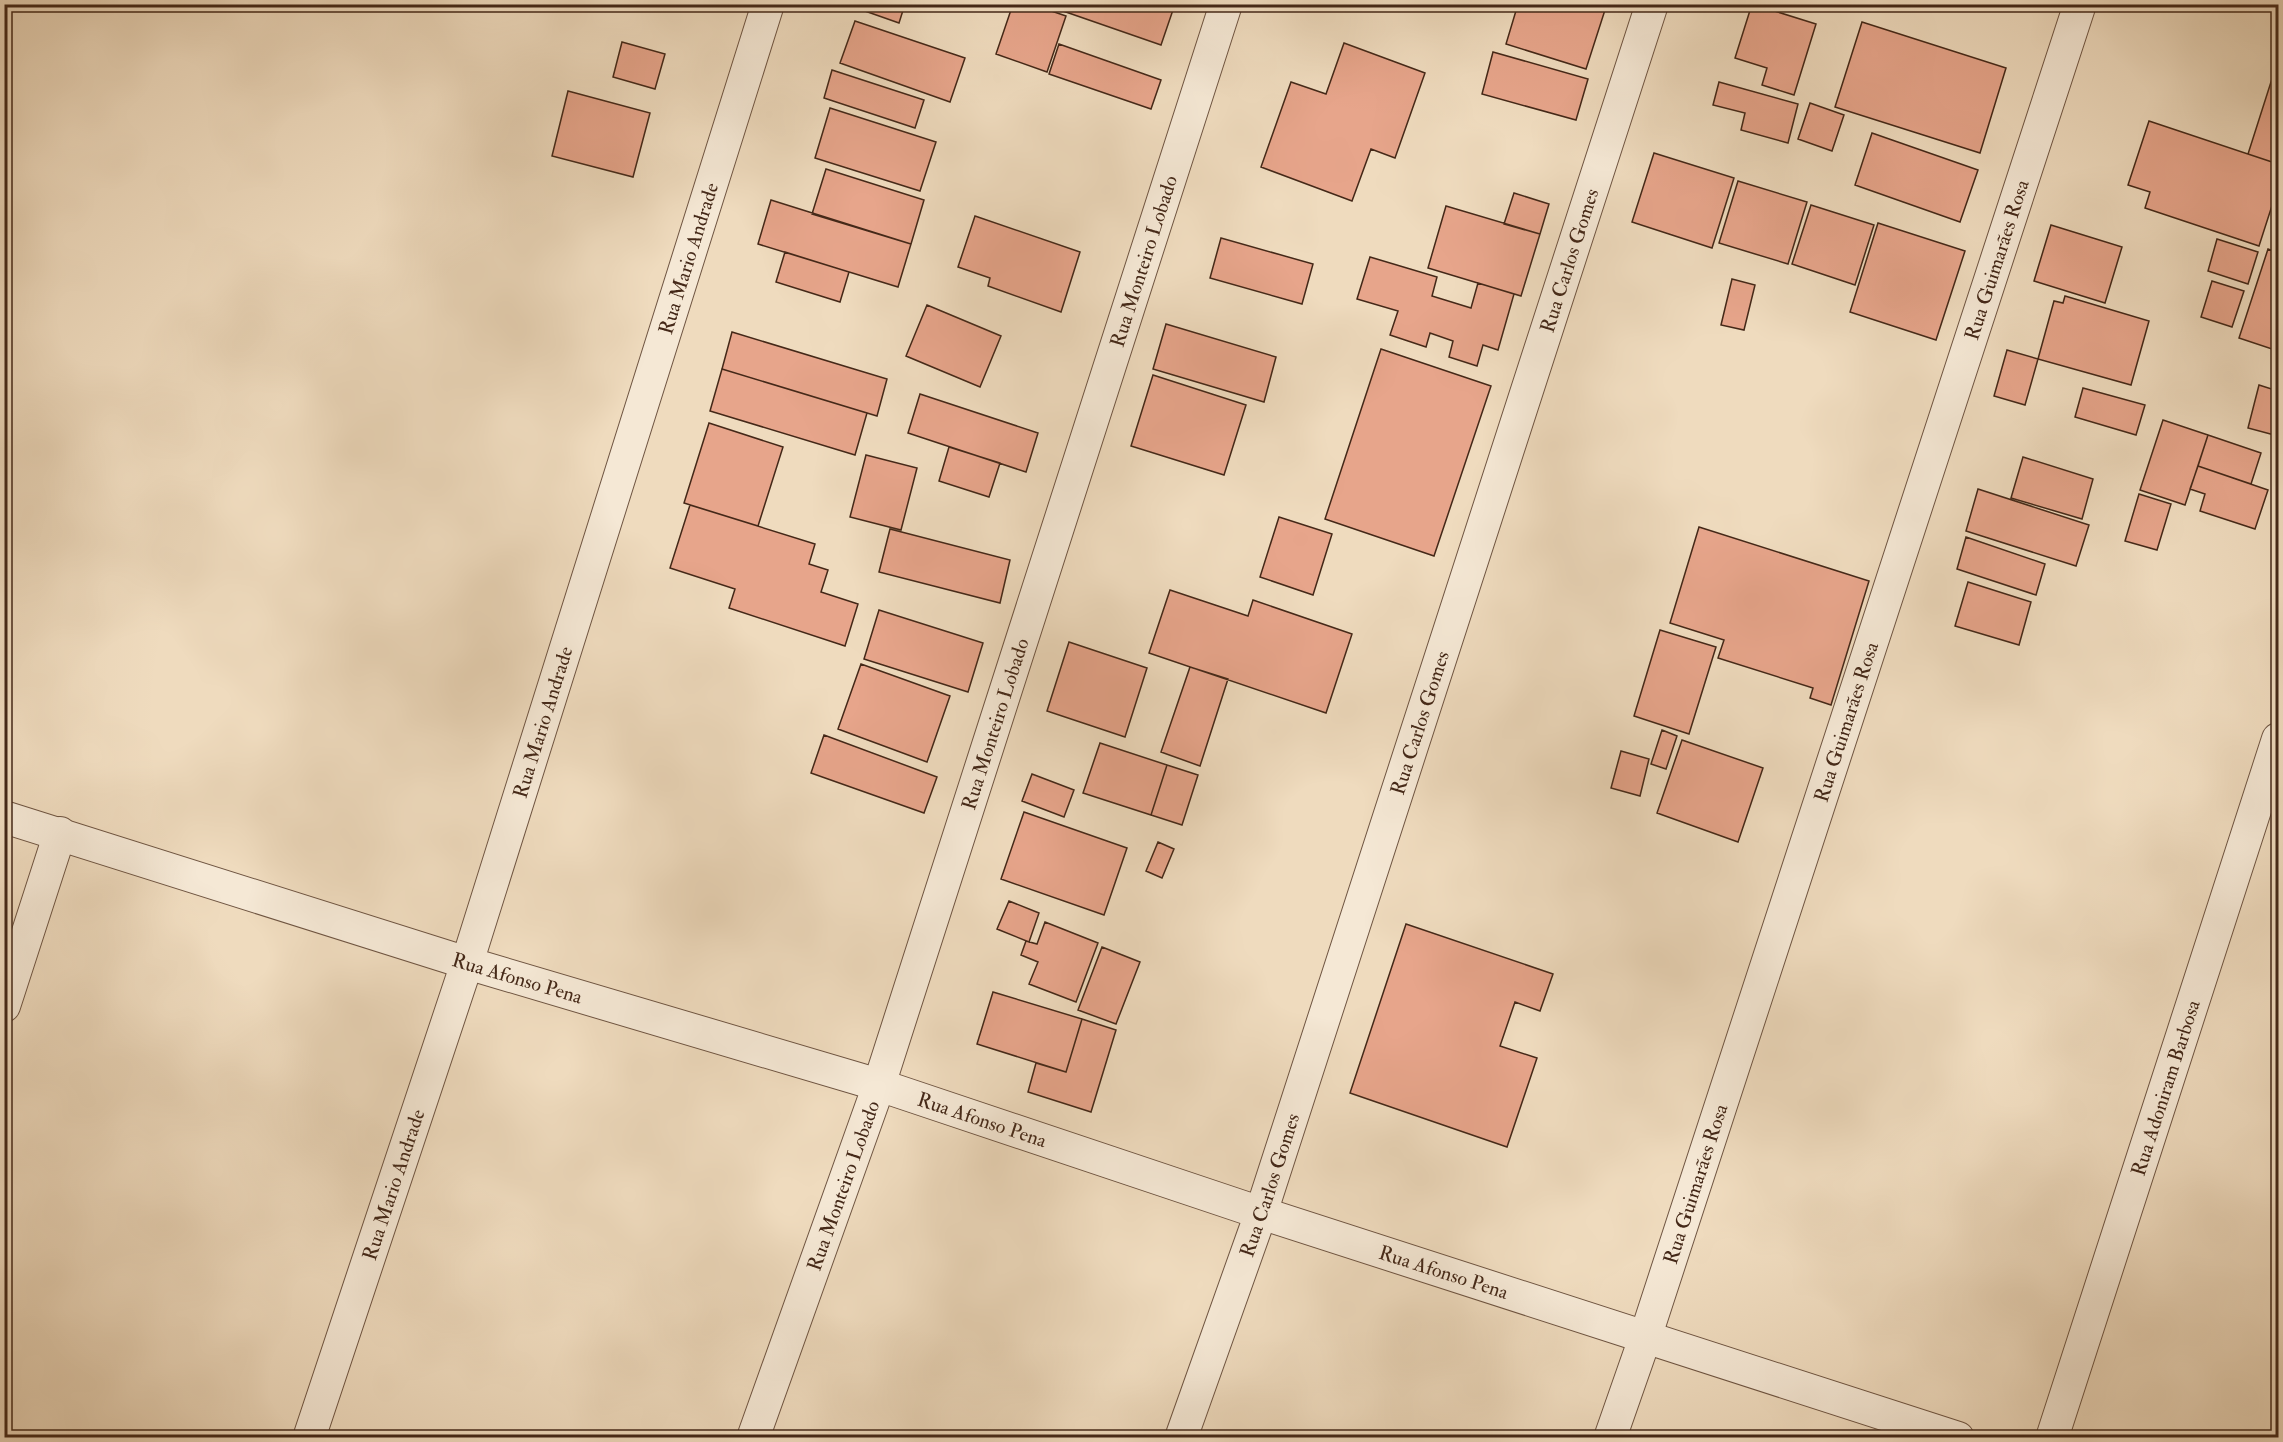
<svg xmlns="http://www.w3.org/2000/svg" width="2283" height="1442" viewBox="0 0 2283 1442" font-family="'IM FELL Double Pica',serif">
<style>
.building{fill:#e7a58b;stroke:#442818;stroke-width:1.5}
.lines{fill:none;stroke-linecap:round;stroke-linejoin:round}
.street-casing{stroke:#6f5542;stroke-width:34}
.street{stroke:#f5e8d5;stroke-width:32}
.labels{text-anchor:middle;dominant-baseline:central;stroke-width:6;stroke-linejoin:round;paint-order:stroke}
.street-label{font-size:20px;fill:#442818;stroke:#f5e8d5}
</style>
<rect width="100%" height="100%" fill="#efdbbe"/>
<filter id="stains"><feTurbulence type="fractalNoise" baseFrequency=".00333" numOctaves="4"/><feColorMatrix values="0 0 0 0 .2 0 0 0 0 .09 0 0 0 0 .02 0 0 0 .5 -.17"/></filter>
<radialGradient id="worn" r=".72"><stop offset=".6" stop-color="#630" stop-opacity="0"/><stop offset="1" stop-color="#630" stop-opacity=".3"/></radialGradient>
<!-- building -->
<path class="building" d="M845,4h60l-6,19z
M1013,4h18l35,12 -19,56 -51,-18z
M1066,4h109l-14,41 -98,-34z
M1518,4h72l15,6 -19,59 -80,-25z
M1752,4l64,20 -22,71 -32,-10 5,-17 -32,-10z
M855,21l110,37 -15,44 -110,-39z
M1862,22l144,46 -26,85 -145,-46z
M622,42l43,12 -10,35 -42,-12z
M1344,43l81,30 -30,85 -24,-9 -19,52 -91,-34 30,-85 35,12z
M1059,44l102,36 -10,29 -102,-35z
M1493,52l95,27 -12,41 -94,-26z
M2278,60v104l-30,-10z
M832,70l92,30 -9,28 -91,-30z
M1719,82l79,22 -10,39 -47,-13 4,-17 -32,-8z
M568,91l82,22 -17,64 -81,-21z
M1810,103l34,12 -12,36 -34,-12z
M830,108l106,34 -16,49 -105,-33z
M2149,121l129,43v23l-19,59 -114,-38 5,-16 -22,-7z
M1872,133l106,37 -18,52 -105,-37z
M1654,153l80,25 -22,70 -80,-26z
M826,169l98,31 -13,44 -99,-30z
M1738,181l69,21 -19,62 -69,-21z
M1514,193l35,11 -9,30 -36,-10z
M771,200l140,44 -13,43 -140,-43z
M1811,205l63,20 -19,60 -63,-21z
M1446,206l94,28 -19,62 -93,-28z
M975,216l105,36 -19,60 -73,-26 2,-8 -32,-11z
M1878,223l87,28 -29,89 -86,-28z
M2051,225l71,22 -17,56 -71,-22z
M1221,238l92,26 -11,40 -92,-26z
M2217,239l41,13 -10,32 -40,-13z
M2268,249l10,4v98l-39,-13z
M785,252l64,20 -9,30 -64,-20z
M1370,257l67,20 -5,19 39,12 7,-25 36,11 -16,56 -15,-5 -6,21 -28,-9 4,-16 -23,-8 -4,14 -36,-12 8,-24 -41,-12z
M1732,279l23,6 -11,45 -23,-5z
M2212,281l32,10 -12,36 -31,-10z
M2065,296l84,25 -18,64 -93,-26 16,-58 9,2z
M927,305l74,31 -21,51 -74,-31z
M1166,324l110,33 -12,45 -111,-33z
M732,332l155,47 -10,37 -155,-47z
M1381,349l110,37 -57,170 -109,-37z
M2007,350l31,9 -13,46 -31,-9z
M722,369l145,44 -12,42 -145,-44z
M1153,375l93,30 -22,70 -93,-29z
M2259,385l19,6v45l-30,-8z
M2083,388l62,17 -9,30 -61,-18z
M920,394l118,39 -12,39 -118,-39z
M2163,420l45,15 -23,70 -45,-15z
M709,423l74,24 -25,79 -74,-23z
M2208,435l53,18 -10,31 -53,-18z
M949,447l51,16 -11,34 -50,-16z
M866,455l51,13 -16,62 -51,-13z
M2023,457l70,22 -11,40 -71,-21z
M2198,466l70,24 -13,39 -55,-18 5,-17 -15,-5z
M1978,489l111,36 -13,41 -110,-35z
M2139,494l32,10 -14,46 -32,-9z
M690,505l125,39 -6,20 19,6 -7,22 37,12 -13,42 -116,-38 6,-19 -65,-21z
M1279,517l53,17 -19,61 -53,-18z
M1699,527l170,54 -38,124 -21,-7 3,-10 -95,-30 6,-18 -54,-17z
M890,529l120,31 -10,43 -121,-31z
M1966,537l79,27 -9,31 -79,-26z
M1968,582l63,20 -12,43 -64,-19z
M1170,590l78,26 5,-16 99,34 -26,79 -177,-60z
M879,610l104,33 -15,49 -104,-33z
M1660,630l56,17 -27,87 -55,-18z
M1069,642l78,26 -22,69 -78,-26z
M861,664l89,32 -23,66 -89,-33z
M1190,667l38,12 -28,87 -39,-14z
M1662,730l15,6 -11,33 -15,-5z
M824,735l113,42 -13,36 -113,-40z
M1682,740l81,28 -25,74 -81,-29z
M1100,743l67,22 -16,50 -68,-22z
M1621,751l28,8 -9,37 -29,-8z
M1167,765l31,10 -16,50 -31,-10z
M1032,774l42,16 -10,27 -42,-16z
M1024,812l103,36 -23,67 -103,-36z
M1158,842l16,7 -12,29 -16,-7z
M1009,901l30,12 -10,29 -32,-13z
M1045,922l53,21 -22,59 -47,-18 9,-22 -17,-7 5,-14 11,3z
M1406,924l147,50 -13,37 -25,-9 -15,44 37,12 -30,89 -157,-54z
M1102,947l38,15 -24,62 -38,-14z
M993,992l89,27 -16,53 -89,-28z
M1082,1019l34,11 -25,82 -63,-20 8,-29 30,9z"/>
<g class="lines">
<!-- street casing -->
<g class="street-casing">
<g id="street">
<path id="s1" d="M4,817l463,146 412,122 382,128 697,225"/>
<path d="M4,1006l56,-173"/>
<path id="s2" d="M309,1438l158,-475 301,-959"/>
<path id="s3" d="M753,1438l126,-353 347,-1081"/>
<path id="s4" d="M1181,1438l80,-225 391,-1209"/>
<path id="s5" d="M1610,1438l36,-103 434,-1331"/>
<path id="s6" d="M2052,1438l226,-699"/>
</g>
</g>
<!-- street -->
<use href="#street" class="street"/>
</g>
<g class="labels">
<!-- street labels -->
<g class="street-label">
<text stroke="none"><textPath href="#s2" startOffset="1239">Rua Mario Andrade</textPath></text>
<text stroke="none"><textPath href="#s5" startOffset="1240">Rua Guimarães Rosa</textPath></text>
<text stroke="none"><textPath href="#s3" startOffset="1240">Rua Monteiro Lobado</textPath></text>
<text stroke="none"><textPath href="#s4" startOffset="1240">Rua Carlos Gomes</textPath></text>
<text stroke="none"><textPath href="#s5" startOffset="754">Rua Guimarães Rosa</textPath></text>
<text stroke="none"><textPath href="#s2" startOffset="753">Rua Mario Andrade</textPath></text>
<text stroke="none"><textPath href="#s4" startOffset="754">Rua Carlos Gomes</textPath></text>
<text stroke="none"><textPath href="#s3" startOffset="754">Rua Monteiro Lobado</textPath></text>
<text stroke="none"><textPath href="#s1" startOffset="538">Rua Afonso Pena</textPath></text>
<text stroke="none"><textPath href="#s6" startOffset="368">Rua Adoniram Barbosa</textPath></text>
<text stroke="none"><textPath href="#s1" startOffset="1024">Rua Afonso Pena</textPath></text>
<text stroke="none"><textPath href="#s5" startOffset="268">Rua Guimarães Rosa</textPath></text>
<text stroke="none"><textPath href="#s4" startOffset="268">Rua Carlos Gomes</textPath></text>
<text stroke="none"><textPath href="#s2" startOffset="267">Rua Mario Andrade</textPath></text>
<text stroke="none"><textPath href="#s3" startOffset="268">Rua Monteiro Lobado</textPath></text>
<text stroke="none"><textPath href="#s1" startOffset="1510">Rua Afonso Pena</textPath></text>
</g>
</g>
<!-- margin -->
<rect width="2283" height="1442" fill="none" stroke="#efdbbe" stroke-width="24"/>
<rect x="6" y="6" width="2271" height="1430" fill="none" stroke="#442818" stroke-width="3"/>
<rect x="12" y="12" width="2259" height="1418" fill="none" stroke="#442818" stroke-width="1.5"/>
<rect width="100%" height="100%" filter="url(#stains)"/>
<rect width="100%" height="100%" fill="url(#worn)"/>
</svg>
